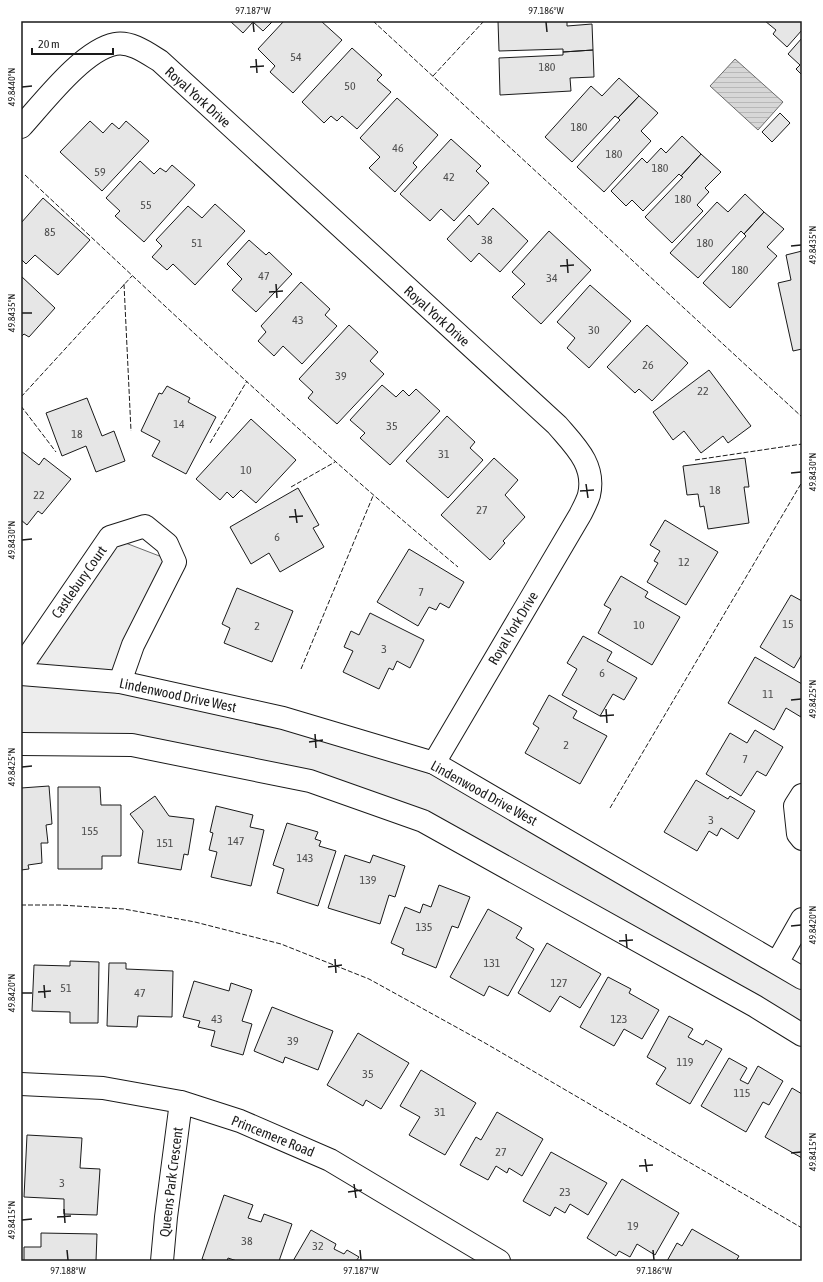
<svg xmlns="http://www.w3.org/2000/svg" width="823" height="1282" viewBox="0 0 823 1282" font-family="'Asap Condensed',sans-serif">
<style>
.built{fill:#ededed;stroke:#6a6a6a}
.water{fill:url(#water-rules);stroke:#6a6a6a}
.building{fill:#e6e6e6;stroke:#1a1a1a}
.lines{fill:none;stroke-linecap:round;stroke-linejoin:round}
.street-casing{stroke:#1a1a1a;stroke-width:24}
.secondary-casing{stroke:#1a1a1a;stroke-width:24}
.street{stroke:#fff;stroke-width:22}
.secondary{stroke:#fff;stroke-width:22}
.fence{stroke:#1a1a1a;stroke-width:1;stroke-dasharray:5 2;stroke-linecap:butt}
.ticks{fill:none;stroke:#1a1a1a;stroke-width:1.5}
.labels{text-anchor:middle;dominant-baseline:central;stroke-width:3;stroke-linejoin:round;paint-order:stroke}
.number-label{font-size:12px;fill:#4d4d4d}
.street-label{font-size:14px;fill:#1a1a1a;stroke:#fff}
.neatline{fill:none;stroke:#1a1a1a;stroke-width:1.5}
.ticks-label{font-size:10px;text-anchor:middle;fill:#1a1a1a}
</style>
<defs>
<pattern id="water-rules" width="6" height="5" patternUnits="userSpaceOnUse"><rect width="6" height="5" fill="#d7d7d7"/><path d="M0 2.5h6" fill="none" stroke="#b8b8b8"/></pattern>
</defs>
<rect width="100%" height="100%" fill="#fff"/>
<!-- built -->
<path class="built" d="M110,537l65,25 -55,120 314,81 368,215v57l-379,-214 -291,-76 -111,-1v-77z"/>
<!-- water -->
<path class="water" d="M735,59l48,43 -25,28 -48,-44z"/>
<!-- building -->
<path class="building" d="M230,21h43l-10,10 -10,-9 -10,11z
M284,21h37l21,19 -49,53 -23,-21 5,-6 -17,-17z
M498,21h69v5l25,-2 1,26 -30,2v-3l-64,2z
M765,21h37v9l-15,17 -14,-13 3,-4z
M802,38v37l-6,-6 4,-4 -12,-11z
M352,48l30,27 -5,5 14,12 -34,37 -15,-13 -5,5 -6,-5 -7,7 -22,-21z
M593,50l1,27 -24,1 1,13 -71,4 -1,-37 64,-3v-3z
M619,78l20,18 -21,22 -3,-2 -43,46 -27,-25 46,-51 11,10z
M639,96l19,17 -17,18 10,10 -47,51 -27,-25 43,-47 -2,-2z
M397,98l41,37 -25,28 4,4 -22,25 -26,-24 11,-11 -20,-19z
M780,113l10,10 -18,19 -10,-10z
M90,121l13,12 9,-10 7,6 7,-8 23,20 -47,50 -42,-39z
M682,136l19,18 -20,22 -2,-2 -36,37 -11,-11 -6,6 -15,-15 31,-33 5,5 14,-15 5,5z
M451,139l30,27 -5,5 13,12 -35,38 -13,-12 -11,12 -30,-27z
M701,154l20,18 -16,16 4,4 -12,13 6,6 -31,32 -27,-26 38,-40 -2,-1z
M140,161l14,13 6,-6 6,4 6,-7 23,20 -51,57 -29,-26 5,-5 -14,-13z
M745,194l19,18 -20,22 -3,-3 -43,47 -28,-25 47,-51 11,10z
M43,198l47,42 -32,35 -23,-20 -9,9 -5,-5v-36z
M215,204l30,27 -50,54 -22,-21 -6,6 -15,-13 10,-11 -6,-6 32,-34 14,12z
M493,208l35,33 -28,31 -21,-19 -8,9 -24,-23 22,-24 9,10z
M764,212l20,17 -17,18 10,9 -47,52 -27,-25 43,-47 -2,-2z
M549,231l42,39 -50,54 -29,-27 13,-13 -13,-12z
M249,240l17,15 3,-3 23,22 -36,38 -24,-22 10,-11 -15,-15z
M802,251v98l-9,2 -15,-68 13,-3 -5,-25z
M21,276l34,32 -26,29 -5,-3 -3,3z
M301,282l29,27 -5,6 12,11 -35,38 -19,-18 -9,10 -16,-15 8,-9 -5,-6z
M590,285l41,36 -42,47 -22,-20 8,-10 -18,-16z
M349,325l29,27 -8,9 14,13 -47,50 -29,-26 5,-6 -14,-13z
M647,325l41,38 -36,38 -13,-12 -4,4 -28,-26z
M709,370l42,56 -23,17 -5,-7 -22,17 -17,-22 -11,9 -20,-28z
M382,385l14,12 7,-7 6,6 7,-7 24,22 -50,54 -30,-27 5,-5 -15,-13z
M167,386l23,12 -2,4 28,15 -30,57 -34,-18 8,-15 -19,-10 18,-38 3,1z
M87,398l15,38 12,-5 11,30 -29,11 -10,-26 -24,10 -16,-43z
M447,416l28,26 -5,6 13,12 -35,38 -42,-37z
M251,419l45,41 -40,43 -15,-13 -8,8 -6,-6 -7,8 -24,-21z
M21,451l18,14 5,-7 27,21 -29,35 -4,-3 -11,14 -6,-5z
M494,458l24,22 -13,15 20,22 -22,24 2,2 -15,17 -49,-45z
M745,458l4,29h-5l5,36 -41,6 -4,-23 -4,1 -2,-13 -11,1 -4,-29z
M298,488l21,37 -6,3 11,19 -44,25 -11,-19 -18,11 -21,-37z
M665,520l53,32 -32,53 -39,-23 11,-19 -4,-2 6,-10 -10,-6z
M409,549l55,33 -15,26 -9,-5 -4,7 -7,-3 -11,19 -41,-24z
M621,576l27,16 -3,5 35,20 -28,48 -54,-32 13,-24 -7,-4z
M237,588l56,23 -21,51 -48,-19 6,-15 -8,-4z
M791,595l11,6v53l-8,14 -34,-21z
M370,613l54,27 -14,28 -13,-7 -4,9 -4,-2 -10,21 -36,-17 10,-21 -9,-4 7,-16 8,4z
M583,636l29,16 -5,9 30,17 -13,22 -11,-6 -13,22 -38,-21 15,-26 -10,-6z
M755,657l47,27 -1,33 -15,-9 -12,22 -46,-27z
M549,695l28,16 -4,7 34,18 -27,48 -55,-31 14,-25 -6,-4z
M755,730l28,17 -17,29 -9,-5 -16,25 -35,-22 24,-41 17,10z
M696,780l32,19 2,-3 25,15 -17,28 -17,-11 -4,8 -8,-5 -12,20 -33,-19z
M49,786l3,38 -6,1 2,18h-7l1,20 -14,2 1,4 -8,1v-82z
M58,787h42l1,18h20v51h-19v13h-44z
M155,796l14,20 25,3 -6,36 -4,-1 -3,16 -43,-7 5,-32 -13,-17z
M216,806l37,9 -3,12 14,3 -13,56 -40,-9 6,-25 -8,-2 4,-17 -3,-1z
M287,823l31,9 -3,7 6,2 -2,5 17,5 -18,55 -41,-13 7,-24 -11,-4z
M345,855l25,8 3,-8 32,11 -10,31 -6,-2 -9,29 -52,-16z
M439,885l31,12 -12,31 -6,-2 -16,42 -34,-14 2,-5 -13,-6 14,-36 15,6 3,-9 8,3z
M488,909l34,19 -6,10 18,11 -26,47 -19,-10 -5,10 -34,-19z
M547,943l54,31 -21,34 -20,-12 -10,16 -32,-19z
M70,961l29,1 -1,61h-28v-11l-38,-1 2,-46 36,1z
M109,963h17v6l47,2 -1,46 -34,-1 -1,11 -30,-1z
M608,977l23,12 -2,4 30,17 -17,29 -18,-10 -10,17 -34,-19z
M194,981l35,10 2,-8 21,7 -10,31 10,3 -9,31 -32,-9 4,-15 -17,-4 2,-6 -17,-4z
M272,1007l61,24 -15,39 -33,-13 -2,6 -29,-12z
M669,1016l24,13 -5,8 15,8 3,-5 16,9 -32,55 -34,-20 10,-16 -19,-11z
M358,1033l51,30 -28,46 -15,-9 -3,6 -36,-21z
M729,1058l18,10 -7,12 8,4 10,-18 25,15 -14,24 -6,-3 -17,30 -45,-26z
M421,1070l55,33 -31,52 -36,-20 11,-18 -20,-11z
M792,1088l10,6v64l-37,-21z
M497,1112l46,27 -21,37 -13,-8 -2,5 -11,-7 -8,14 -28,-15 16,-28 5,3z
M27,1135l55,3 -2,30 20,1 -3,46 -33,-1v-15l-40,-2z
M551,1152l56,31 -19,32 -18,-11 -5,9 -10,-6 -5,9 -27,-15z
M622,1179l57,34 -24,42 -18,-11 -7,13 -11,-6 -3,5 -29,-18z
M224,1195l29,10 -5,13 13,4 3,-8 28,10 -13,37h-42l-9,-3 -1,3h-19l-6,-2z
M692,1229l47,27 -3,5h-69l10,-18 5,3z
M311,1230l25,14 -2,5 10,5 3,-4 12,7 -3,4h-63z
M41,1233l56,1 -1,27h-72v-14h17z"/>
<g class="lines">
<!-- street casing -->
<g class="street-casing">
<path id="street" d="M21,127c22,-24 62,-77 94,-83 16,-3 32,9 45,17l397,364c18,21 39,40 32,70 -2,7 -6,14 -9,20l-146,248
M21,667l89,-130 35,-11 22,18 8,18 -42,83 -13,37
M21,744l111,1 178,36 113,40 332,185 47,29
M802,795l-7,11 3,28 4,5
M21,1084l82,4 78,14 59,19 90,39 169,101
M162,1261l4,-44 15,-115"/>
</g>
<!-- secondary casing -->
<g class="secondary-casing">
<path id="secondary" d="M21,674l99,8 163,36 151,45 368,215
M777,963l25,-44"/>
</g>
<!-- street -->
<use href="#street" class="street"/>
<!-- secondary -->
<use href="#secondary" class="secondary"/>
<!-- fence -->
<path class="fence" d="M373,21l429,396
M433,76l51,-55
M25,175c142,133 284,268 433,392
M124,284l7,147
M21,397l111,-121
M21,406l35,46
M210,443l37,-62
M695,460l107,-16
M291,487l44,-25
M301,669l72,-173
M610,808l192,-326
M21,905h39l64,4 71,13 86,22 88,35 116,64 317,185"/>
</g>
<!-- ticks -->
<path class="ticks" d="M253,22l1,10M546,22l1,10M256,59l1,14M250,67l14,-1M22,87l10,-1M791,246l10,-1M567,259l1,14M560,266l14,-1M276,284l1,14M269,292l14,-1M22,313h10M791,473l10,-1M586,484l2,14M580,491l14,-1M295,509l2,14M289,517l14,-1M22,540l10,-1M791,700l10,-1M606,709l1,14M600,716l14,-1M315,734l1,14M309,742l14,-2M22,767l10,-1M791,926l10,-1M626,934l1,14M619,941l14,-1M335,959l1,14M328,967l14,-2M44,985l1,13M38,992l13,-1M22,993h10M791,1153l10,-1M645,1159l2,13M639,1166l14,-1M354,1184l2,14M348,1192l14,-2M64,1209l1,14M57,1217l14,-1M22,1220l10,-1M67,1250l1,10M360,1250l1,10M653,1250l1,10"/>
<g class="labels">
<!-- number labels -->
<g class="number-label">
<text x="296" y="57">54</text>
<text x="547" y="67">180</text>
<text x="350" y="86">50</text>
<text x="579" y="127">180</text>
<text x="398" y="148">46</text>
<text x="614" y="154">180</text>
<text x="660" y="168">180</text>
<text x="100" y="172">59</text>
<text x="449" y="177">42</text>
<text x="683" y="199">180</text>
<text x="146" y="205">55</text>
<text x="50" y="232">85</text>
<text x="487" y="240">38</text>
<text x="197" y="243">51</text>
<text x="705" y="243">180</text>
<text x="740" y="270">180</text>
<text x="264" y="276">47</text>
<text x="552" y="278">34</text>
<text x="298" y="320">43</text>
<text x="594" y="330">30</text>
<text x="648" y="365">26</text>
<text x="341" y="376">39</text>
<text x="703" y="391">22</text>
<text x="179" y="424">14</text>
<text x="392" y="426">35</text>
<text x="77" y="434">18</text>
<text x="444" y="454">31</text>
<text x="246" y="470">10</text>
<text x="715" y="490">18</text>
<text x="39" y="495">22</text>
<text x="482" y="510">27</text>
<text x="277" y="537">6</text>
<text x="684" y="562">12</text>
<text x="421" y="592">7</text>
<text x="788" y="624">15</text>
<text x="639" y="625">10</text>
<text x="257" y="626">2</text>
<text x="384" y="649">3</text>
<text x="602" y="673">6</text>
<text x="768" y="694">11</text>
<text x="566" y="745">2</text>
<text x="745" y="759">7</text>
<text x="711" y="820">3</text>
<text x="90" y="831">155</text>
<text x="236" y="841">147</text>
<text x="165" y="843">151</text>
<text x="305" y="858">143</text>
<text x="368" y="880">139</text>
<text x="424" y="927">135</text>
<text x="492" y="963">131</text>
<text x="559" y="983">127</text>
<text x="66" y="988">51</text>
<text x="140" y="993">47</text>
<text x="217" y="1019">43</text>
<text x="619" y="1019">123</text>
<text x="293" y="1041">39</text>
<text x="685" y="1062">119</text>
<text x="368" y="1074">35</text>
<text x="742" y="1093">115</text>
<text x="440" y="1112">31</text>
<text x="501" y="1152">27</text>
<text x="62" y="1183">3</text>
<text x="565" y="1192">23</text>
<text x="633" y="1226">19</text>
<text x="247" y="1241">38</text>
<text x="318" y="1246">32</text>
</g>
<!-- street labels -->
<g class="street-label">
<text transform="translate(198 97) rotate(42)">Royal York Drive</text>
<text transform="translate(437 316) rotate(42)">Royal York Drive</text>
<text transform="translate(79 582) rotate(-55)">Castlebury Court</text>
<text transform="translate(513 628) rotate(-59)">Royal York Drive</text>
<text transform="translate(178 695) rotate(12)">Lindenwood Drive West</text>
<text transform="translate(484 793) rotate(29)">Lindenwood Drive West</text>
<text transform="translate(273 1136) rotate(22)">Princemere Road</text>
<text transform="translate(171 1182) rotate(-83)">Queens Park Crescent</text>
</g>
</g>
<!-- border -->
<rect width="823" height="1282" fill="none" stroke="#ffffff" stroke-width="44"/>
<!-- scale -->
<path d="M32 48v6h81v-6" fill="none" stroke="#1a1a1a" stroke-width="2"/>
<text x="38" y="48" font-size="12" fill="#1a1a1a" stroke="#ffffff" stroke-width="3" paint-order="stroke">20 m</text>
<rect x="22" y="22" width="779" height="1238" class="neatline"/>
<g class="ticks-label">
<text x="253" y="14">97.187°W</text>
<text x="546" y="14">97.186°W</text>
<text transform="translate(11 87) rotate(-90)" y="4">49.8440°N</text>
<text transform="translate(812 245) rotate(-90)" y="4">49.8435°N</text>
<text transform="translate(11 313) rotate(-90)" y="4">49.8435°N</text>
<text transform="translate(812 472) rotate(-90)" y="4">49.8430°N</text>
<text transform="translate(11 540) rotate(-90)" y="4">49.8430°N</text>
<text transform="translate(812 699) rotate(-90)" y="4">49.8425°N</text>
<text transform="translate(11 767) rotate(-90)" y="4">49.8425°N</text>
<text transform="translate(812 925) rotate(-90)" y="4">49.8420°N</text>
<text transform="translate(11 993) rotate(-90)" y="4">49.8420°N</text>
<text transform="translate(812 1152) rotate(-90)" y="4">49.8415°N</text>
<text transform="translate(11 1220) rotate(-90)" y="4">49.8415°N</text>
<text x="68" y="1274">97.188°W</text>
<text x="361" y="1274">97.187°W</text>
<text x="654" y="1274">97.186°W</text>
</g>
</svg>
